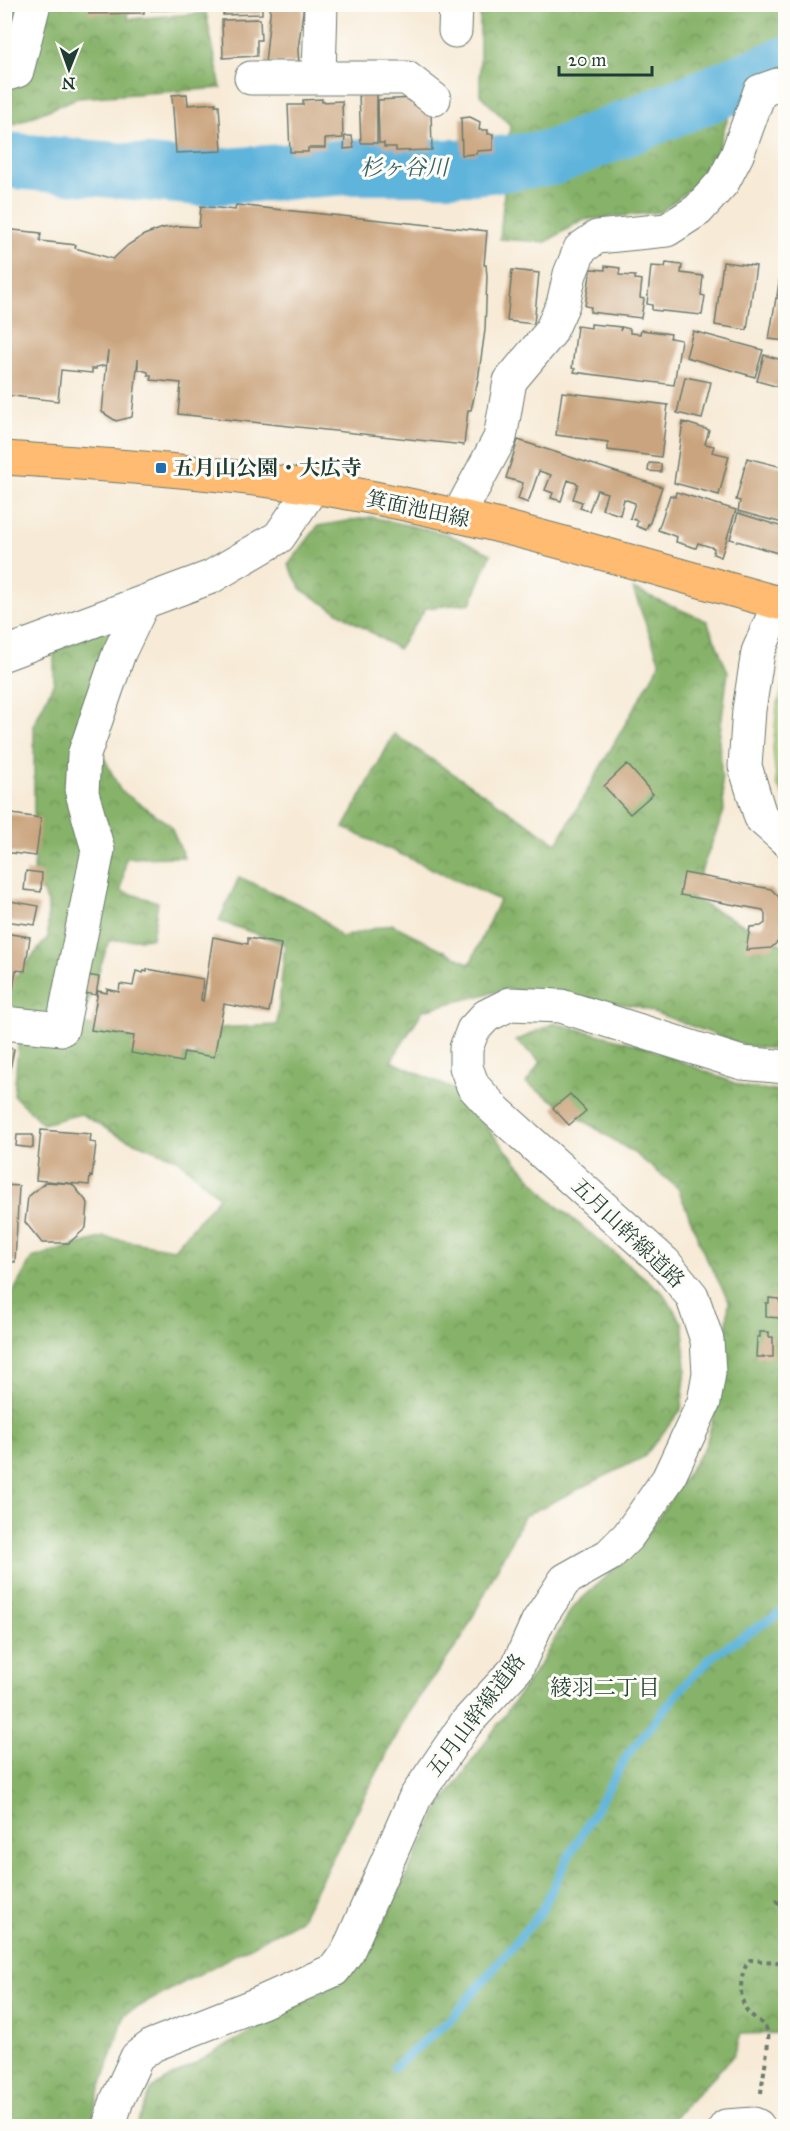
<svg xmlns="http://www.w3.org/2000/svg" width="790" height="2131" viewBox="0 0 790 2131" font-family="'IM FELL Great Primer','Noto Serif JP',serif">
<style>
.green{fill:#a8cf79;stroke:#648656;stroke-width:1.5}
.forest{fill:url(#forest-crowns);stroke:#52784e;stroke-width:1.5}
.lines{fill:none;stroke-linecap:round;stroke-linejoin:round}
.stream{stroke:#5fb4db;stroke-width:9}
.river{stroke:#5fb4db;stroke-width:56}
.building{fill:#caa47e}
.minor-casing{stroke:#6b7a6d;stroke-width:35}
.major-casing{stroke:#6b7a6d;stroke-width:35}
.path{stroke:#6b7a6d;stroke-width:4;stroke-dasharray:4.5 4.5;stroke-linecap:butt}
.minor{stroke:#fff;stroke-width:33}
.major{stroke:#febb71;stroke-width:33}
.poi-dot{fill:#1f6fb2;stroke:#fdfcf7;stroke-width:2}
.labels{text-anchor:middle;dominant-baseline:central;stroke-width:6;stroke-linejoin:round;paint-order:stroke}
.poi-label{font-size:21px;font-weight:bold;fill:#1f3d34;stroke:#fdfcf7;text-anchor:start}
.street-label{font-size:21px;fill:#1f3d34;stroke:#fdfcf7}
.water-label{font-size:22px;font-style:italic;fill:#326166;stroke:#fdfcf7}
.neighbourhood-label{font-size:22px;fill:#1f3d34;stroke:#fdfcf7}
</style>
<defs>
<pattern id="forest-crowns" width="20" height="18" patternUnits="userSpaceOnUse" patternTransform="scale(1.5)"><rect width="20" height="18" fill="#86b269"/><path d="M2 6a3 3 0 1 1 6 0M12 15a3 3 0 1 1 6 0" fill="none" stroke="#6d9257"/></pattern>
</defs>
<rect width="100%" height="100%" fill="#fdfcf7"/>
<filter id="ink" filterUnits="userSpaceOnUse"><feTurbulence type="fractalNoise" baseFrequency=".0167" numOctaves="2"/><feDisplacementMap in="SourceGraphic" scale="12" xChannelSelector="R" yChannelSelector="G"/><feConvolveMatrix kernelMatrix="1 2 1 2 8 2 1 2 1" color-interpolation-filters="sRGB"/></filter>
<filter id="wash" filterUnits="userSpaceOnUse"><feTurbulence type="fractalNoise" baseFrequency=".008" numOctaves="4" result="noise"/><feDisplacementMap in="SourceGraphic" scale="24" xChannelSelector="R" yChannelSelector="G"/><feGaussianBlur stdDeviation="1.35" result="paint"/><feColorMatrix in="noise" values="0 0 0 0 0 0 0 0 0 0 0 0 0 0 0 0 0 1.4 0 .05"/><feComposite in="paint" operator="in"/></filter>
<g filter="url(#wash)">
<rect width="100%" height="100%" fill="#f7ead6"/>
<!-- green -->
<path class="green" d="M785,679v119l-8,-13 -4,-35 4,-42z"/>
<!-- forest -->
<path class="forest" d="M5,5h119l5,14 77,-6 15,75 -144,10 -72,30z
M480,5h305v52l-54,52 -21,63 -49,40 -79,8 -36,22 -46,-3 10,-114 -30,-30z
M371,517l76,17 44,20 -20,49 -45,5 -28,41 -96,-59 -14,-25 30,-39z
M633,589l74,32 21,51 -9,68 5,71 -33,87 94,48v105l-42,-6 -106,-39 -130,-17 -84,21 -32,51 62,28 98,112 112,92 20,31 3,45 -5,41 -37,47 -120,59 -62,122 -52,72 -110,210 -175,94 -27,82 -7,30h-86v-831l7,-1 20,-36 71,-21 71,12 45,-52 -41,-38 -59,-23 -38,-22 -38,10 -29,-28 4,-51 -13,-15v-40l43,-53v-34l-14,-28v-151l20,-42v-30l57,-27 8,22 -17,106 18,37 50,35 14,32 -58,1 -5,33 37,11 -6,36 -43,3 -28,82 113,34 26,-29 57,-3 8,-81 -66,-23 20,-44 74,34 28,26 51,-13 78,40 29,-64 -155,-72 50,-94 163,109 103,-180z
M554,1023l89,23 101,41 41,5v941l-44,1 -7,21 -68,71h-529l15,-38 193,-110 23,-24 72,-147 103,-147 29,-52 69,-64 65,-99 15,-59 8,-85 -24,-45 -27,-68 -44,-35 -108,-70 15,-21 -25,-21z"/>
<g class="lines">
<!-- stream -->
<path class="stream" d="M394,2067l58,-49 89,-106 24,-49 63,-109 60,-73 26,-26 72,-46"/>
<!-- river -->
<path class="river" d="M4,160l197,18 147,-11h125l78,-9 235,-94"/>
</g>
<g id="blocks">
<!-- building -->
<path class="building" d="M89,4h55v9l-55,1z
M151,4h46v5l-46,1z
M271,4h33l-6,46 1,13 -34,1z
M223,5h39v9l-39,1z
M260,19l1,21h-4v16l-34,2 -1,-38z
M377,93v50h-16l-2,-49z
M187,94l1,11 28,-2 -1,2h4l3,46 -46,2 -4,-58z
M413,98l18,12 1,40 -36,1v-4h-12v-4h-5l-1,-43z
M322,99v3l20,-1 1,37 -18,1v9h-17v4h-18l-2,-47h15v-5z
M470,117l10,5 -1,8h9v4h5v16l-16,1 -1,3 -14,1 -1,-37z
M345,136h7l2,12 -10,1z
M236,205l251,26 -3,34h2l1,11 -2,54 -7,50 -7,30h-3l-4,35 -286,-31 3,-31 -30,-3v-5h-3v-3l-10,-3v-10l-6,58 -16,4 -14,-9 6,-61 -2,14 -10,2v2h-4v4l-31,-3 -3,31 -54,-6v-166l37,4 -1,8 36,4 -1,3 38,11 15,-14 16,-10 19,-7 16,-2 20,1 2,-21 34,4z
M783,255h3v42l-9,-1z
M723,262l33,4 -9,64 -32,-5z
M666,263l16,2 -1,8 22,3 -2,19 4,1 -3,19 -50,-5v-5l-5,-1 4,-38 14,1z
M605,266l15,2 -1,7 16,1v3l7,1 -2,18 4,1 -3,19 -51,-6 1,-5 -6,-1 6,-37 14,1z
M512,270l27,3 -5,51 -27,-3z
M776,298l10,2v41l-17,-2z
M591,324l30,3 -1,4 2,-4 8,2v4l10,1 1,-4 30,4 -1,4 11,2 -7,45 -100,-13 1,-3 -3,-1 5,-42 14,2z
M693,331l70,19 -8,27 -69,-20z
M764,355l22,6v28l-29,-8z
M685,377l26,5 -9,37 -25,-6z
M562,392l106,13 -7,52 -53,-7v-8l-52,-7z
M683,422l26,8 -4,14 9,2 -2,6 17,4 -10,39 -45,-12z
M518,440l144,47 -13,38 -1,-1 -2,6 -10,-4 2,-5 -8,-3 5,-15 -11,-4 -4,16 -18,-6 5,-16 -10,-3 -8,21 -9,-3 2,-6 -9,-3 5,-15 -10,-4 -7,21 -10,-3 2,-5 -8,-3 6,-15 -12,-4 -11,32 -10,-4 5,-16 -17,-5z
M747,458l39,10v56l-48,-13 2,-10 -4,-1z
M649,463l12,1v8l-13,-1z
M676,492l60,18 -15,47 -8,-3 1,-6 -16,-5 -2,5 -20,-6 1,-5 -19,-7 12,-35 5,2z
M738,513l48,15v10l-5,16 -51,-15z
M627,764l26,30 -23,20 -26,-28z
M4,813l37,5 -5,38 -32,-4z
M26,871l16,2 -1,19 -17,-2z
M684,873l87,16 15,15 -2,32 -13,12 -25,2 4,-23 11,-1 4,-3v-9l-2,-4 -83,-15z
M4,900l35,6 -4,19 -31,-4z
M4,933l26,4 -5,34 -9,-1 -3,20 -9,-1z
M213,937l35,7v-6l33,6 -12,68 -45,-8 -10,53 -30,-5 -2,10 -51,-9 3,-17 -43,-6 7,-39 9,2v-4l12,3 1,-8 13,2 3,-15 7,2 1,-2 3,1v-3l56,10 -2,21 2,1z
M87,975l12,2 -3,18 -12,-2z
M4,1047l10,2 -5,25 -5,-1z
M570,1094l16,17 -17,14 -16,-17z
M41,1130l50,4 -1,8 6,1 -4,34 -2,-1 -1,9 -53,-5z
M17,1135h16v13l-17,-2z
M46,1182l26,2 16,19 -2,25 -17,15h-27l-17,-21 3,-25z
M4,1185l15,1 -4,76h-6l-1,20 -4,-1z
M769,1298l10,1 1,4h2v15l-16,-1v-14h3z
M760,1332h9v5h4v20h-17l1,-20h3z"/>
</g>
</g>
<g filter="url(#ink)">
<use href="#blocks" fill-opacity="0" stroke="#6b7a6d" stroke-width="1.5"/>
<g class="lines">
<!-- minor casing -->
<g class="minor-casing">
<path id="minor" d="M455,31l1,-27
M4,75l13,-4 17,-67
M319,77l2,-73
M251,78h156l27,21
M458,516l42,-78 10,-57 40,-48 13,-29 7,-30 10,-25 17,-12 70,-7 31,-20 25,-28 14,-27 23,-64 26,-9
M779,603l-21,49 -9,58 -4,56 16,52 25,22
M4,654l207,-77 68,-40 34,-50
M4,1023l58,6 36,-179 -16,-57 2,-38 35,-102 24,-50
M109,2126l8,-26 20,-43 16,-12 107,-42 74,-33 14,-19 67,-153 51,-75 51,-55 21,-47 27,-41 44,-25 19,-19 40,-57 36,-77 5,-29 -2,-33 -15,-44 -27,-33 -170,-153 -22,-24 -7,-19v-19l7,-18 13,-14 24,-12 51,2 181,57 44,4
M726,2126l28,-2 4,2"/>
</g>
<!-- major casing -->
<g class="major-casing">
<path id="major" d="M4,458c103,7 206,13 308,29 156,24 314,74 467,116l7,-5"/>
</g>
<!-- path -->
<path class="path" d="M786,1898l-9,3 9,13
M761,2093c1,-11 9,-54 7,-61 -4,-11 -17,-14 -22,-23 -8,-14 -6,-38 4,-49l27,2 9,5"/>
<!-- minor -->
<use href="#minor" class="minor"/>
<!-- major -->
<use href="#major" class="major"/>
</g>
</g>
<!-- markers -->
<rect class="poi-dot" x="155" y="462" width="12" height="12" rx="3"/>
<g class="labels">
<!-- poi labels -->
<g class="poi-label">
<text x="173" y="468">五月山公園・大広寺</text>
</g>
<!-- street labels -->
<g class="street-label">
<text transform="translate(418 509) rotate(12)">箕面池田線</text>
<text transform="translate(628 1233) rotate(44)">五月山幹線道路</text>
<text transform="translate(476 1715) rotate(-53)">五月山幹線道路</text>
</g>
<!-- water labels -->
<g class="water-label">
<text x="404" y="167">杉ヶ谷川</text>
</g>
<!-- neighbourhood labels -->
<g class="neighbourhood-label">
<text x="605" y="1687">綾羽二丁目</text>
</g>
</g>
<!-- margin -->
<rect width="790" height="2131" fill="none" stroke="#fdfcf7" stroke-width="24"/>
<!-- north arrow -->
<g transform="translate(69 69) rotate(181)" stroke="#fdfcf7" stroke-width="4.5" paint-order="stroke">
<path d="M0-4.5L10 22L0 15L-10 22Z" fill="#1f3d34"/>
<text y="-9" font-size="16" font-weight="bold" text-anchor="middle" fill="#1f3d34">N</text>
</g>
<!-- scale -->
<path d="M559 66v9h93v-9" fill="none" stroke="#1f3d34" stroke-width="3"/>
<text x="568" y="66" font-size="18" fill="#1f3d34" stroke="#fdfcf7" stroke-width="4.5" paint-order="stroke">20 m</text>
</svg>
